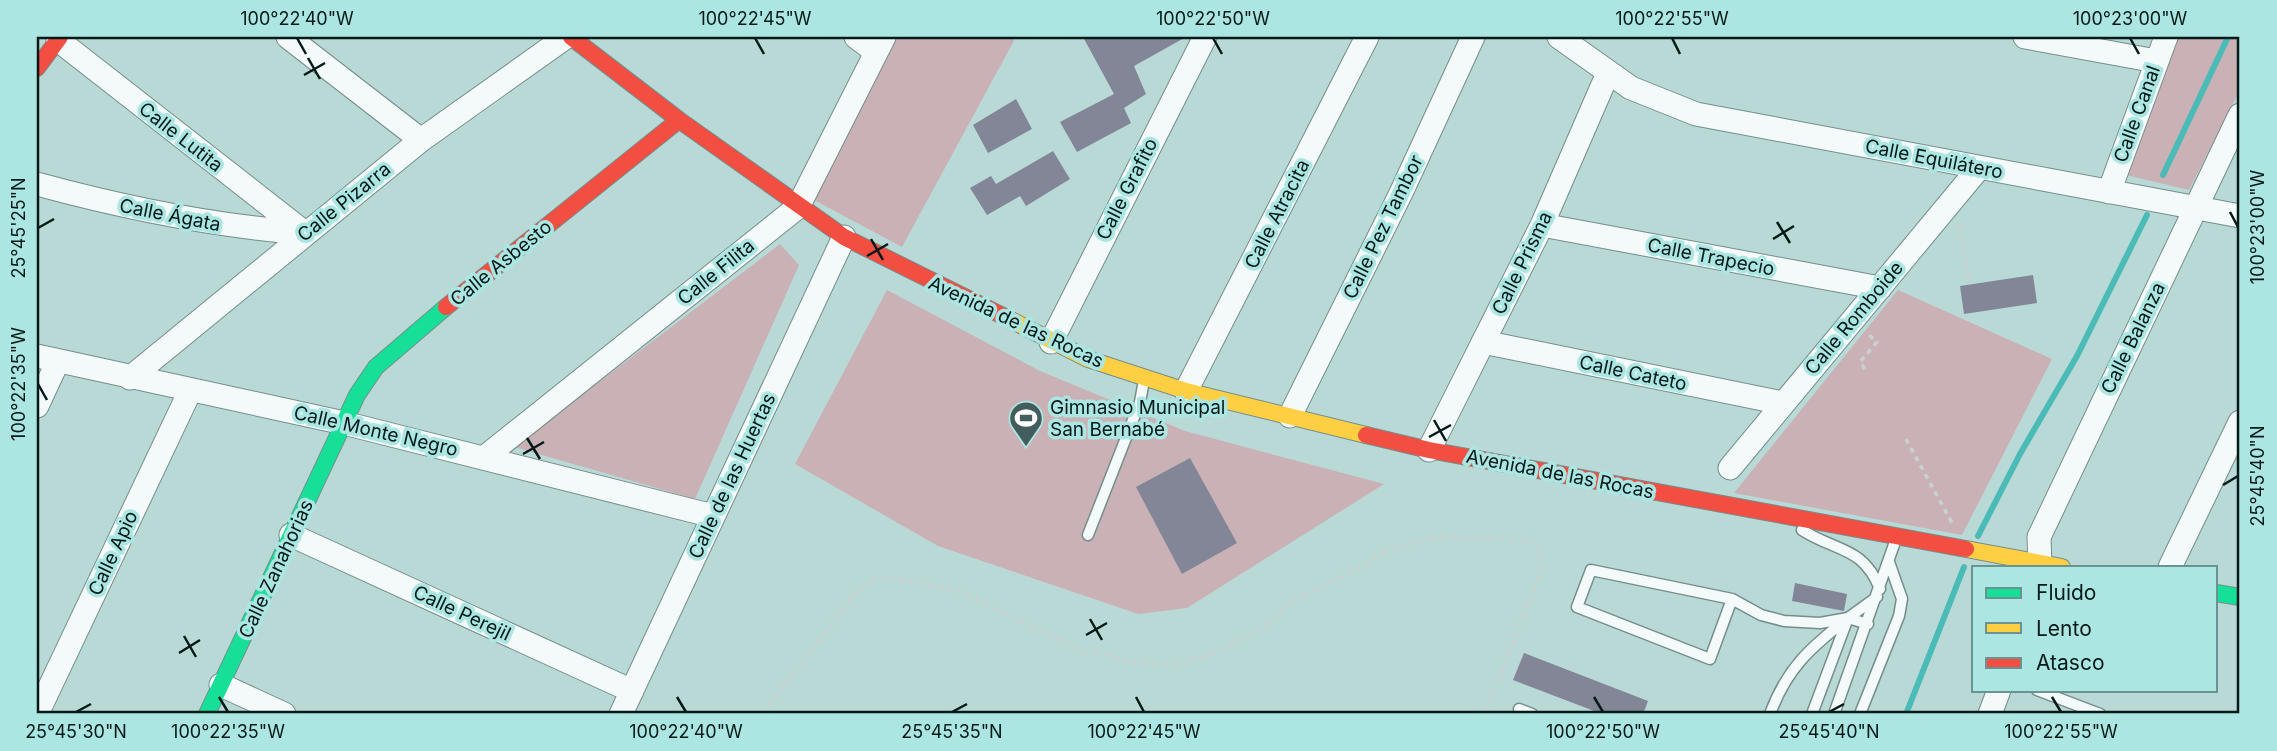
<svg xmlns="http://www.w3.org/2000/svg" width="2277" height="751" viewBox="0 0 2277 751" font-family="Inter,sans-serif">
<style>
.green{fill:#c9b1b5}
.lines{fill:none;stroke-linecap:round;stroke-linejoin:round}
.stream{stroke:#4bbbb7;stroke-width:6}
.building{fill:#828696}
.lane-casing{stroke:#748e8c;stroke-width:13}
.street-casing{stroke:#748e8c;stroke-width:25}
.fast-casing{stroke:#748e8c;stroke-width:18}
.slow-casing{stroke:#748e8c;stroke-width:18}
.jam-casing{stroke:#748e8c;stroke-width:18}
.path{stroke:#c8d2d1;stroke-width:3.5;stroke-dasharray:5 5;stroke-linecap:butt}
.lane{stroke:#f4f9f9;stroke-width:10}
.street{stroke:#f4f9f9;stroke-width:23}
.fast{stroke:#16e098;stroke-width:16}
.slow{stroke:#ffcf43;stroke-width:16}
.jam{stroke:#f24e42;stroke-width:16}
.ticks{fill:none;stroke:#041a19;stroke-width:2.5}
.labels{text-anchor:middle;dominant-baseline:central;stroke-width:7;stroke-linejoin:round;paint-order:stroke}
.street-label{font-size:19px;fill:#041a19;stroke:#ace6e2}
.poi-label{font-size:19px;fill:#041a19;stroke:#ace6e2;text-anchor:start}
.neatline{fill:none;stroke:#041a19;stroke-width:2.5}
.ticks-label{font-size:18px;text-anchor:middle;fill:#041a19}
</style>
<rect width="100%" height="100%" fill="#b9d9d7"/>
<!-- green -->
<path class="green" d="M897,37h119l-114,210 -88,-47z
M2176,37h64v53l-51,100 -63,-15z
M780,244l19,21 -104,234 -181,-52z
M887,290l153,81 145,60 199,53 -197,124 -49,6 -200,-68 -143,-82z
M1898,290l154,69 -90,176 -228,-42z"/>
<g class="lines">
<!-- stream -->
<path class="stream" d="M2163,175l65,-138
M1978,536l42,-82 57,-98 70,-141
M1906,714l58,-147"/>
</g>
<!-- building -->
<path class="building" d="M1083,37h103l-52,29 12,28 -22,14 7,15 -54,29 -17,-30 54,-28z
M1016,99l16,30 -44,24 -15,-28z
M1053,151l17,28 -44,27 -6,-10 -33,19 -17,-27 21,-12 5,8z
M2033,275l4,28 -73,11 -4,-28z
M1190,458l47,85 -55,31 -46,-87z
M1795,583l52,11 -3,17 -52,-10z
M1524,653l124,48 -5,13h-41l-89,-34z"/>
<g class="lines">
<!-- lane casing -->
<g class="lane-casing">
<path id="lane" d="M1802,530c34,22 61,16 78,59
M1088,535l52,-133 4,-22
M1732,599l-22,60 -133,-52 14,-37 141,29 29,16 23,6 36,2 28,-5
M2037,690l63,24
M1519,709l13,5
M1770,714c17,-46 40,-66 78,-96l20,6
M1812,714l36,-96 29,-21
M1834,714l62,-175
M1860,714l39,-98 3,-17 -13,-37"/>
</g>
<!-- street casing -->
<g class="street-casing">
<path id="street" d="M288,37l133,103
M856,37l20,15
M1559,37l72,51 65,26 544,102
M2025,37l131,24
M58,40l247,193
M37,184c88,24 176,42 268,49
M2109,192l57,-155
M1542,225l338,63
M1051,342l154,-305
M1483,342l300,61
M37,356l307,67 369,93
M130,378l291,-238 145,-103
M1186,391l181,-354
M37,406l21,-45
M1290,416l111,-223 72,-156
M1429,450l113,-225 66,-152
M485,457l313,-250 86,-170
M1730,468l249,-300
M291,535l341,156
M2040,567l-1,-30 201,-422
M2170,567l70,-145
M221,685l63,29
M37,714l153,-323
M621,714l223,-477
M1990,714l9,-24"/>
</g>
<!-- fast casing -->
<g class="fast-casing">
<path id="fast" d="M2216,593l24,4
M207,714l150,-319 19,-28 70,-60"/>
</g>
<!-- slow casing -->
<g class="slow-casing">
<path id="slow" d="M1009,319l79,40 98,32 180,44
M1966,549l96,18"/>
</g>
<!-- jam casing -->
<g class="jam-casing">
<path id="jam" d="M571,37l108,83 165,117 165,82
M37,68l23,-31
M446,307l233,-187
M1366,435l63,15 537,99"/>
</g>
<!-- path -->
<path class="path" d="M1959,224l11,60
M1865,369l-5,-7 17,-20 -9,-8
M1906,439l46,84
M763,714l95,-124 16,-10 16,-3 68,14 121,58 60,14 31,3 45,-13 39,-20 43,-35 61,-29 27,-18 51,-14 92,3c15,9 14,16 12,33l-55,141"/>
<!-- lane -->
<use href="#lane" class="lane"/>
<!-- street -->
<use href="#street" class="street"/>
<!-- fast -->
<use href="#fast" class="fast"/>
<!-- slow -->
<use href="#slow" class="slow"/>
<!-- jam -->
<use href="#jam" class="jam"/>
</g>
<!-- ticks -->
<path class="ticks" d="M297,38l9,16M755,38l9,16M1213,38l9,16M1672,38l8,16M2130,38l9,16M308,58l12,21M304,75l21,-12M2230,212l8,15M1777,222l13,21M38,228l16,-9M871,239l12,21M1773,239l21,-13M867,256l21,-12M38,384l9,16M1434,420l12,21M1429,437l22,-12M527,438l13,21M523,454l21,-12M2223,485l15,-9M1090,619l12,21M1086,635l21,-12M184,636l12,21M179,653l21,-13M219,697l9,15M677,697l9,15M1136,697l8,15M1594,697l9,15M2052,697l9,15M76,712l15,-8M952,712l15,-8M1829,712l15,-8"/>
<!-- icons -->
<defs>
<g id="stadium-pin" transform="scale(1.75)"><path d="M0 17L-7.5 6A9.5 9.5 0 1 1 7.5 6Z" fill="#435d5c" stroke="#ace6e2"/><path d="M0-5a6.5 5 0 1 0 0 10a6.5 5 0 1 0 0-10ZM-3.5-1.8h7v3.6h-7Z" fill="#fff"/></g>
</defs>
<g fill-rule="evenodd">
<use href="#stadium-pin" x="1026" y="418"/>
</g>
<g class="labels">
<!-- street labels -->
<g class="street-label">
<text transform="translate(2137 114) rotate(-70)">Calle Canal</text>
<text transform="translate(181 137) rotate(38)">Calle Lutita</text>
<text transform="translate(1934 159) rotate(11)">Calle Equilátero</text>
<text transform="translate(1127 189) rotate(-63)">Calle Grafito</text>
<text transform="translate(344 202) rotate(-39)">Calle Pizarra</text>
<text transform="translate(1277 214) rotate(-63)">Calle Atracita</text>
<text transform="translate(170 215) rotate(11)">Calle Ágata</text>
<text transform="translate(1383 227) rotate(-64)">Calle Pez Tambor</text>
<text transform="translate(1711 257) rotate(11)">Calle Trapecio</text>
<text transform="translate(501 263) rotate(-39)">Calle Asbesto</text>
<text transform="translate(1522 263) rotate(-64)">Calle Prisma</text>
<text transform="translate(716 272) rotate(-39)">Calle Filita</text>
<text transform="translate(1854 318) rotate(-50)">Calle Romboide</text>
<text transform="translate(1016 322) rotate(25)">Avenida de las Rocas</text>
<text transform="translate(2133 338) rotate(-64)">Calle Balanza</text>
<text transform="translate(1633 373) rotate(12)">Calle Cateto</text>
<text transform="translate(376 431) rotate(13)">Calle Monte Negro</text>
<text transform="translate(1560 474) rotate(11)">Avenida de las Rocas</text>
<text transform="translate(732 476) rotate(-65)">Calle de las Huertas</text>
<text transform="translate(113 553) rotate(-65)">Calle Apio</text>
<text transform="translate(276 569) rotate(-65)">Calle Zanahorias</text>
<text transform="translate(462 613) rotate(25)">Calle Perejil</text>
</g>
<!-- poi labels -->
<g class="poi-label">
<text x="1050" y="407">Gimnasio Municipal<tspan x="1050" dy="22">San Bernabé</tspan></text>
</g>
</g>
<!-- border -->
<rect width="2277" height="751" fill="none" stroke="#ace6e2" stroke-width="77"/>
<!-- legend -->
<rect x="1972" y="566" width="245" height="126" fill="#ace6e2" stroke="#699492" stroke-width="2"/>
<rect x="1986" y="588" width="35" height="10" fill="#16e098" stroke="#699492" stroke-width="2"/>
<text x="2036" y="600" font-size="21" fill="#041a19">Fluido</text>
<rect x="1986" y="623" width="35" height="10" fill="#ffcf43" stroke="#699492" stroke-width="2"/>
<text x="2036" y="636" font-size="21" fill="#041a19">Lento</text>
<rect x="1986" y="658" width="35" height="10" fill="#f24e42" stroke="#699492" stroke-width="2"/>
<text x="2036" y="670" font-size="21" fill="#041a19">Atasco</text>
<rect x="38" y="38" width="2200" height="674" class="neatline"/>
<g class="ticks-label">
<text x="297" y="25">100°22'40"W</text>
<text x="755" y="25">100°22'45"W</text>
<text x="1213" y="25">100°22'50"W</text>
<text x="1672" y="25">100°22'55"W</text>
<text x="2130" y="25">100°23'00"W</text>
<text transform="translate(2258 227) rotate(-90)" y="6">100°23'00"W</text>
<text transform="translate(19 228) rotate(-90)" y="6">25°45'25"N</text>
<text transform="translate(19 384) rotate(-90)" y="6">100°22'35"W</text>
<text transform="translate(2258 476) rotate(-90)" y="6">25°45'40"N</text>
<text x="76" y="738">25°45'30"N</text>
<text x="228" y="738">100°22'35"W</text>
<text x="686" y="738">100°22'40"W</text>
<text x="952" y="738">25°45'35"N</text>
<text x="1144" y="738">100°22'45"W</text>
<text x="1603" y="738">100°22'50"W</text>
<text x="1829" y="738">25°45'40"N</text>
<text x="2061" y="738">100°22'55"W</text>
</g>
</svg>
